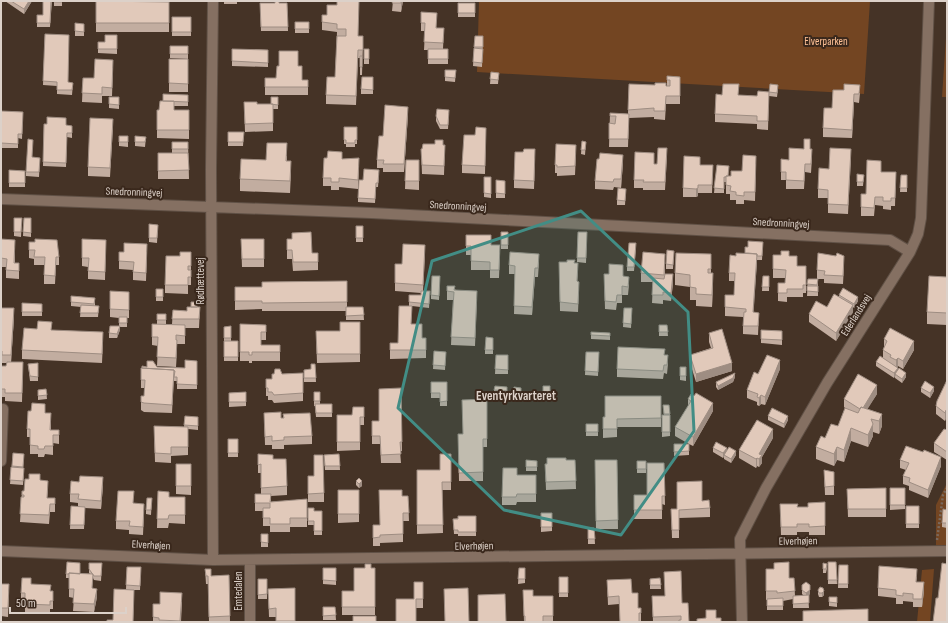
<svg xmlns="http://www.w3.org/2000/svg" width="948" height="623" viewBox="0 0 948 623" font-family="'Sofia Sans Condensed',sans-serif">
<style>
.green{fill:#734522}
.lines{fill:none;stroke-linecap:round;stroke-linejoin:round}
.street-casing{stroke:#605146;stroke-width:12}
.path{stroke:#7a6a5f;stroke-width:2.5;stroke-dasharray:2 2;stroke-linecap:butt}
.street{stroke:#857062;stroke-width:10}
.wall{fill:#c2ada0}
.shaded-wall{fill:#9e8d82}
.building{fill:#e1c9ba;stroke:#9e8d82}
.marked{fill:#428d85;fill-opacity:0.2;stroke:#428d85;stroke-width:3;stroke-linejoin:round}
.labels{text-anchor:middle;dominant-baseline:central;stroke-width:4;stroke-linejoin:round;paint-order:stroke}
.park-label{font-size:11px;fill:#ffc196;stroke:#3a281c}
.street-label{font-size:11px;fill:#dcd1c9;stroke:#3a281c}
.quarter-label{font-size:13px;font-weight:bold;fill:#dcd1c9;stroke:#3a281c}
</style>
<rect width="100%" height="100%" fill="#453326"/>
<!-- green -->
<path class="green" d="M479,1h391l-6,93 -387,-22z
M947,23v74h-5z
M947,483v69l-11,-1v-46z
M934,569l-4,53h-13l5,-52z"/>
<g class="lines">
<!-- street casing -->
<g class="street-casing">
<path id="street" d="M213,1l-2,168 2,391
M1,199l370,14 519,27 20,12
M1,461l2,-52
M1,551l212,9 734,-9
M250,560v62
M742,622l-2,-83 26,-51 61,-105 83,-131 8,-18 3,-16 8,-217"/>
</g>
<!-- path -->
<path class="path" d="M937,540l6,-45 4,-7"/>
<!-- street -->
<use href="#street" class="street"/>
</g>
<!-- wall -->
<path class="wall" d="M5,1h27l-8,13z
M52,1l-2,26h-13v-12h6z
M54,1h8v5h-8z
M96,1l73,1v30h-73z
M224,1h26h-13v3h-13z
M393,1h10l-2,11 -9,-1z
M260,3h27l1,28h-27z
M458,3h17v14h-17z
M421,12l16,16h7l-1,21h5v15h-20v-14h-4l1,-19h-4z
M322,15h5l31,21 5,8 -1,31h-2v-17h-2l-2,47 -30,-1v-9l9,-18 2,-45 -15,-2z
M172,17h19v19h-19z
M295,22h14v11h-14z
M84,28v8h-9v-5z
M45,34l23,48 5,1 -1,12 -15,-1v-8l-14,-1z
M117,35v19l-19,-1v-11h7z
M475,36h8l-1,31 -9,-1z
M170,46h18v13l-18,-1z
M232,49l36,1v17l-36,-1z
M364,49h5v15h-5z
M169,59h19v33h-19z
M298,66l4,14h6v15h-43v-17h11z
M113,68l-1,28h-10v7l-20,-1 1,-24h11z
M445,70h11l-1,12 -10,-1z
M491,72l8,1 -1,11h-8z
M667,76l13,1v27h-14l-1,16 -11,-1v-2l-25,1 -1,29h-19l1,-34 18,1 1,-30 38,2z
M373,82v12h-12v-5z
M778,89l-1,8 -8,-1v-4z
M833,90l27,3 -1,10 -5,-1 -2,36 -29,-1v-9l9,-20z
M769,92l-1,38 -11,-1v-5l-42,-2v-8l24,-19 18,1z
M188,95v11h-14v4h15v29l-32,-1v-28h2l4,-9z
M109,97h10v12l-10,-1z
M278,97v12h-5v22l-28,1 -1,-30 13,2h14z
M1,111l22,1 -1,27 -4,-1v10h-17z
M449,114l-1,15h-8l-4,-8v-5z
M408,115l-4,57h-21v-4h-6v-8l6,-24z
M44,124l22,1 6,1v12l-5,-1 -1,30 -23,-1z
M113,127l-3,50 -22,-1v-9z
M344,127h13v17h-2v3h-9v-3h-2z
M486,128l-1,46 -23,-1v-8l13,-30z
M228,132h16l-1,14h-15z
M119,136h9v11l-9,-1z
M135,136l11,1 -1,10 -10,-1z
M582,141l4,1 -1,13 -4,-1z
M172,142h16l1,37h-31v-26h14z
M443,145h2l-1,30 -22,-1 -1,-25z
M810,149l2,9 -1,15 -6,-1 -1,17h-18v-9h-5v-8l8,-12z
M576,153l-1,22 -18,1v-3h-2v-8z
M287,156v5l4,12 -1,20 -50,-2v-12l26,-19z
M667,156l-2,34h-22v-2h-9v-8l20,-16h3z
M32,157l8,1 -1,19 -13,-1v-4z
M535,158l-1,31 -20,-1v-8z
M851,158l-3,56 -20,-1v-15h-10v-9l11,-20z
M342,159l17,7 -1,23 -19,-2v3h-8v-4h-8v-8z
M406,160h13v30l-14,-1z
M623,163l-2,25 -7,-1 -1,3 -18,-1v-8z
M756,164l-1,37 -11,-1v4h-8v-4h-6v-6h-4v-12h-2v11h-10l3,-28 11,11h3z
M700,165h13l-1,28h-14v3l-2,1h-13v-9z
M9,170l16,1v16h-16z
M881,172h15l-1,34h-4v4l-8,-1v-3l-8,-1 -1,11h-13v-22h5z
M379,174l-1,13h-2l-1,16 -17,-1v-4l5,-18z
M857,174l7,1 -1,11h-6z
M901,175h6v17h-7z
M484,177h7v21l-7,-1z
M496,180l9,1v17h-9z
M626,189l-1,16h-8v-5z
M14,218h8l-1,19 -7,-1z
M24,218h7v19l-8,-1z
M149,224l9,1 -1,18 -8,-1z
M356,226h7v16h-7z
M501,232h7v17h-7z
M578,232h9l-1,31 -9,-1z
M292,233l20,20h6v17l-25,1 -1,-12h-5v-20h5z
M466,235l25,10 9,8 -1,25h-9v-8h-19v-15h-5z
M1,239l14,9v15h4v16l-13,-1v-11h-5z
M241,239h23v28h-22z
M106,240l-1,40 -17,-1v-12l-6,-1v-8z
M29,242l30,15v8h-3l-1,19h-11v-19h-10v-6l-5,-1z
M763,242l-1,18h-5l-4,52 6,1 -1,22 -15,-1v-17l-18,-1v-9l9,-12v-14h-5v-8l16,-20v-6h3z
M636,247l-2,24h-7v-4z
M674,251l-1,18h-7v-5z
M147,252l-1,29 -13,-1v-10l-14,-1v-8z
M191,252v33h-3v9l-23,-1v-8l15,-29z
M425,254l-2,37h7l-1,17 -17,-2 -1,18 11,14h4v20l-36,1v-9l8,-7 11,-37v-11h12v-2l-26,-2v-8l7,-19z
M711,254v19l2,12 -1,22 -16,-1v-6h-6v-13l-15,-2v-12z
M773,255l16,1 8,10h9v27h-3v4h-16v5l-9,-1v-18h7v-5h-12z
M539,262l-1,15h-3l-3,38 -18,-1 1,-40h-6v-9z
M559,262l16,1 3,8 -1,11 2,8 -1,22 -18,-1z
M665,262v12l8,9 -2,18 -8,-1v4l-11,-1 1,-21h-12v-9z
M844,265l-1,19 -19,-1v-4h-7v-9z
M604,274l19,2 6,9 -1,10h-6v8h-5l-1,7 -11,-1z
M440,276l-1,24 -8,-1v-4z
M763,276h6v15h-7z
M947,277v48l-20,-1v-12z
M808,279h10v17h-11z
M347,281v26h16l1,13h-18v-9h-84v-2l-27,1v-23h27z
M447,286l30,13 -2,47 -24,-1 2,-45h-6z
M156,289h7v12h-7z
M839,295l19,6 -4,7 -1,-1v6l-17,28 -27,-19v-8l18,-7 12,-10z
M71,296l24,2v8h4l-1,11h-18l1,-10 -10,-1z
M129,301v17h-2v9h-7v3l-3,8h-8v-5l10,-7v-8l-9,-1v-8z
M22,303l20,1v12h-20z
M197,307h3l-1,21h-14v16h-8l-1,23 -19,-1 1,-20 -6,-1v-8l5,-13v-10h9v10h6l1,-14 14,1z
M1,308l13,9 -3,45h12l-1,40 -17,-1v-4h-4v-31h5l1,-3h-5v-4h-1z
M624,308h8l-1,20 -8,-1z
M360,322v40l-43,1 -1,-32h24z
M240,324l26,1v15h-5v5h19v16h-28v2h-3v-2h-9z
M659,325h8l1,11h-9z
M231,326v15h7v20h-14v-34z
M52,330l51,11 -1,22 -80,-4v-9z
M761,330l21,1v14l-21,-2z
M591,332l19,1v7l-19,-1z
M709,333l23,38 -36,11 -6,-19v-8l21,-7 -2,-6z
M493,338v16h-8v-4z
M884,339l30,11 -11,19 -5,-3 -1,1 1,4 8,6 -4,6 -7,-5v-3l-1,3 -18,-12v-4l7,-4v-8l1,-3z
M434,351l12,1 -1,18 -12,-1z
M586,352h13l-1,24 -13,-1z
M496,355h12v19h-13z
M665,355l3,9 -1,10 -3,-1 -1,6 -46,-2v-8z
M197,361v28h-20v-8h-3v-6l-2,38 -28,-1 -3,-2v-8l3,-6v-8h-3v-8l16,-13 28,1z
M38,363v18h-8l-2,-17z
M315,364l1,18h-12v-12l7,-1z
M680,367h6v14l-6,-1z
M780,369l-15,36 -4,-1 -2,2 -2,-1v-3l-10,-4v-8l11,-16z
M303,373v28l-29,2 -2,-3h-4v-4h-2v-17h6l10,-5z
M735,377l-2,5 -15,8 -2,-3v-5z
M947,380v39l-1,-1 -1,3 -9,-7v-8z
M431,382h16v24h-7v-8h-9z
M543,386h7v15h-7z
M514,387l7,1v11h-8z
M401,388l1,63h-2l1,12h-20l-1,-19h-8v-23h7z
M921,388l13,3 -4,7 -9,-6z
M46,389l1,10 -9,1v-10z
M494,390l13,1v4h-13z
M246,392v14l-17,1v-14z
M314,392h6v12h12v13h-16l-1,-11h-1z
M877,394l-10,15 15,5v12l-3,8 -6,-2v4l-5,11 -17,-6 -7,21 -7,-2 -3,6 -18,-7v-12l22,-21 8,-17 -2,-2v-8z
M661,396v31h-44v10l-14,1v-21h2z
M694,396l19,15 -20,35 -4,-2v11l-15,1v-12h15l-14,-8v-9l13,-20v-8z
M487,399v48h-4v34h-24l-1,-47h5z
M663,405l7,9v22l-8,1v-22h2z
M364,407v18h-4v25l-23,1v-36h15z
M45,413l6,8v9h8v14l-6,-1v12l-8,-1 -1,3h-6v-3h-8v-17h-3v-8z
M264,413l17,5h2v-4l29,22v8l-28,1v4h-12v-4h-7z
M185,416l13,5v9l-10,-1v26l-17,1v7l-16,-1 -1,-36 30,1z
M768,416l20,4 -4,8 -16,-8z
M586,424h12v12h-12z
M947,430v30l-13,-8v-9z
M773,438l-11,19v6l-3,4 -2,-1 -1,2 -17,-10v-8z
M228,439h10v18h-10z
M713,448l14,3 9,4 -5,8 -7,-4v-3l-1,2 -10,-6z
M13,453l11,1 -1,14 1,4 -1,13 -13,-1z
M258,454l15,5 14,27v9l-16,1v6l36,-3v28h-17v5h-20v-6h-7v-15h-8v-17h6v-21h-3z
M339,454l1,16h-15l-1,-15z
M451,454v36h-9l1,43 -26,1v-64h23z
M526,460l11,1v10h-11z
M566,460h9l1,29 -30,1 -1,-26z
M595,460h22l1,69h-22z
M900,460l41,6 -13,32 -19,-8v-4l-6,-2v-8l3,-6 -6,-2z
M637,461h9v12h-9z
M664,463l1,42 -3,-1v15h-28v-24h13z
M176,464h15v31l-15,-1z
M824,470l10,2v23h-9z
M517,475h19v27h-19l-1,3h-14v-8z
M308,476l16,17v9h-16z
M40,480l8,9 -1,9h8v14h-5l-1,12 -29,-2 2,-31h2z
M356,481l6,5 -3,2 -3,-3z
M103,486l-2,23 -16,-1 -1,21h-14l1,-23h7v-3l-8,-1v-8z
M886,488v29h-38l-1,-28z
M890,488h15v21l-15,1z
M338,490h21v32l-21,1z
M158,491l11,6h16v27l-16,-1 -1,5h-11z
M402,496h6l1,25h-6v21l-23,1v3h-7v-21h7z
M152,498l-1,17 -5,-1v-4z
M702,501l8,7v9l-31,1v20h-7l-1,-29h6z
M825,502v33h-16v-3h-12v3h-16l-1,-31 18,3h10z
M134,503l10,9 -1,23 -14,-1v-4l-13,-1v-8z
M906,506h13v22h-13z
M308,508l6,3h8v24h-8v-10h-6z
M947,510v18l-5,-1v-4z
M541,513h11v18l-11,1z
M476,516v20h-18v-2h-4l-1,-15z
M588,528h6l1,16h-7z
M261,534h7v13h-7z
M828,562h8l1,22h-9z
M89,563h13l-1,18 -7,-1 -1,-2 -1,10 5,9 -3,15 -21,-1 1,-13 -5,-1v-19h-3v-4h24l-1,-1z
M823,563l4,5 -1,5h-3z
M839,565h9v23h-10z
M127,567h14l-1,23h-6l-1,32h-26l6,-2 13,-31z
M323,568h13v17l-13,-1z
M371,568h4v47h-33v-24h12z
M519,568h6v15l-7,1z
M205,569l6,7 18,-1 1,47h-21l-1,-38h-2z
M766,569l23,9h5l1,18h9l-2,-2v-9l8,9 -2,2 1,12h-16v-9l-10,2v9h-16v-10h-1z
M559,577h9v20h-9z
M917,577l-1,5 8,9 -2,16h-9v-5l-10,-1v3h-7v-6l-18,-2v-8z
M660,578l1,11h-11v-10z
M258,579h9v20h-9z
M607,580l25,13 6,15h3v13h-2v1h-19l-1,-18 -11,1z
M423,582v26h-7l-2,-9z
M1,584l8,8 -1,25 -7,-1z
M31,584l20,7 2,9v9h-3v4l-25,-1v-10h-4v-9z
M295,588v34h-19v-5h-7l-1,-28z
M523,590l10,6h20v26h-29z
M818,590l6,5 -2,2h-3l-1,-3z
M652,596l30,7 7,19h-36z
M829,597h8v10l-8,-1z
M182,602l-1,20h-28v-5l7,-13z
M323,607h12l1,13h-13z"/>
<!-- shaded-wall -->
<path class="shaded-wall" d="M29,1h3l-8,13v-5z
M401,1h2l-2,11z
M854,94v8l-2,36v-8z
M408,107v8l-4,57v-8z
M623,155v8l-2,25v-9z
M698,188v8l-2,1v-8z
M757,254v8l-4,59v-9z
M535,268v9l-3,38v-8z
M713,273v12l-1,22v-12z
M673,274v9l-2,18v-8z
M858,297v4l-4,7v-4z
M853,305v8l-17,28v-8z
M14,308v9l-3,47v-9z
M120,326v4l-3,8v-4z
M177,340v8l-1,19v-9z
M914,341v9l-11,19v-8z
M898,358v8l-2,3v-9z
M780,360v9l-15,36v-8z
M732,363v8l-36,11v-8z
M898,368v4l-4,6v-5z
M735,373v4l-2,5 -15,8v-4z
M906,373v4l-4,6v-4z
M877,385v9l-15,24v-8z
M934,387v4l-4,7v-5z
M761,395v9l-2,2v-8z
M713,403v8l-20,35v-9z
M946,410v8l-1,3v-8z
M882,414v12l-3,8v-13z
M788,416v4l-4,8v-4z
M873,424v12l-5,11v-12z
M851,428v13l-7,21v-12z
M773,429v9l-11,19v6l-3,4v-13z
M837,447v13l-3,6v-12z
M727,448v4l-4,6v-5z
M736,451v4l-5,8v-4z
M941,457v9l-13,32v-8z
M757,458v8l-1,2v-9z
M103,477v9l-2,23v-8z
M362,481v5l-3,2v-4z
M924,582v9l-2,16v-8z
M97,589v8l-3,15v-8z
M810,590v4l-4,3v-4z
M824,591v4l-2,2v-4z"/>
<!-- building -->
<path class="building" d="M11,1h18l-5,8z
M43,1h8l-1,22h-13v-8h6z
M54,1h8v1h-8z
M96,1l73,1v21h-73z
M275,1h4v2h8l1,24h-27l-1,-24h15z
M337,1h22l-1,35h5v14h-5l-2,46 -30,-1 1,-18h8l2,-41h9v-7h-9v-5l-15,-2v-7h5v-10h10z
M393,1h8v2h-9z
M458,3h17v10h-17z
M421,12l16,1 -1,15h8l-1,15 -19,-1 1,-19h-4z
M172,17h19v15h-19z
M295,22h14v7h-14z
M75,23l9,1v8l-9,-1z
M45,34l24,1 -1,47 5,1 -1,7h-15v-8l-14,-1z
M105,35h12v14h-19v-7h7z
M475,36h8v11h-9z
M170,46h18v8h-18z
M474,48l9,1 -1,14 -9,-1z
M232,49l36,1v13l-36,-2z
M364,49h5v10h-5z
M428,49h20v10h-20z
M279,51h19v15h4v14h6v7h-43v-9h11l1,-12h2z
M360,56h2v11h-2z
M95,59l18,1 -1,28 -10,-1v7l-20,-1 1,-15h11z
M169,59h19v25l-19,-1z
M445,70h11l-1,8 -10,-1z
M491,72l8,1 -1,7 -8,-1z
M667,76l13,1v19h-14l-1,15h-11v-3l-26,2 1,-26 26,1v-2h11v3h4v-6h-3z
M362,77h11v13l-12,-1z
M723,84h16l-1,11 19,1 1,-5 11,1 -1,29h-11v-5l-42,-2 1,-20 6,1z
M770,84l8,1 -1,8 -8,-1z
M844,84l16,1 -1,9h-5l-2,36 -29,-2 1,-20h8l1,-18h11z
M163,94l25,1v7l-25,-1z
M109,97h10v8l-10,-1z
M271,97h7v8l-7,-1z
M160,101h14v9h15v20h-32v-20h2z
M244,102h13v2h16v19l-28,1z
M385,105l23,2 -4,57h-21l1,-4h-7l2,-24h4z
M437,109l12,1 -1,15h-8l-4,-9z
M1,111l22,1 -1,22h-4v10l-17,-1z
M610,113l19,1 -1,25h-19v-16l6,1 1,-8h-6z
M47,117l19,1v7l6,1v7h-5l-1,30 -23,-1 1,-38h3z
M90,118l23,1 -3,49 -22,-1z
M344,127h13v13h-2v3h-9v-3h-2z
M476,127l10,1 -1,38 -23,-1 2,-30h11z
M228,132h16l-1,10h-15z
M119,136h9v6h-9z
M135,136l11,1 -1,5h-10z
M28,139l5,1 -1,17 8,1 -1,14h-13z
M804,139h6v10h2l-1,15h-6l-1,17 -18,-1v-8h-5v-13l8,1v-12l15,1z
M435,140h8v5h2l-1,21 -22,-1 -1,-16h1l1,-5h12z
M582,141l4,1 -1,8h-4z
M172,142h16v7h-16z
M267,143h20l-1,18h5l-1,20 -50,-2 1,-20 25,1z
M556,144l20,1 -1,21 -18,1v-2h-2z
M658,148h9l-2,34h-22l1,-2h-10l1,-28 19,1v11h3z
M830,148l21,1 -3,56 -20,-1v-14l-10,-1 1,-21 10,1z
M524,149h11l-1,32 -20,-1 1,-28h8z
M328,151l14,1v7l17,-1 -1,22 -19,-2v4h-8v-4h-8l1,-20h3z
M158,153h30l1,17 -31,1z
M600,153l23,2 -2,24h-7l-1,3 -18,-1 2,-22h2z
M743,155l13,1 -1,36h-11v4l-8,-1v-3l-6,-1 1,-5 -5,-1v-9h5v-5h11z
M684,156l16,1v8h13l-1,20h-14v3l-2,1 -13,-1z
M406,160h13v21h-14z
M867,160l14,1v11h15l-1,26h-4v3h-8v-4h-8l-1,11 -13,-1v-13h5z
M717,165l12,1 -1,10h-2v1h-2v12l-10,-1z
M364,169l15,1 -1,13h-2l-1,16 -17,-1 1,-18h4z
M9,170l16,1v12h-16z
M857,174l7,1 -1,7h-6z
M901,175h6v13h-7z
M484,177h7v17l-7,-1z
M496,180l9,1v13l-9,-1z
M618,188l8,1 -1,12 -8,-1z
M14,218h8l-1,14h-7z
M24,218h7v15l-8,-1z
M149,224l9,1 -1,13h-8z
M356,226h7v12h-7z
M311,232l1,21h6v9h-25l-1,-12h-5v-11h5v-6z
M501,232h7v13h-7z
M578,232h9l-1,26h-9z
M466,235h25v10h9l-1,25h-9v-8l-19,-1v-15h-5z
M1,239l14,1 -1,23h5v8l-13,-1 1,-11 -6,-1z
M35,239l22,1 2,17h-3l-1,19 -11,-1 1,-18h-11l1,-7h-6v-8h6z
M82,239l24,1 -1,32 -17,-1 1,-13h-7z
M241,239h23v20h-22z
M748,241l15,1 -1,14h-5v-2l-9,-1h-3v-6h3z
M124,243l23,1 -1,29 -13,-1 1,-10 -15,-1v-9h5z
M629,243h7l-2,24h-7z
M403,244l22,1 -2,40 -28,-2v-19h7z
M667,250l7,1 -1,14 -7,-1z
M781,251h8v5h8v10h9v19h-3v4h-16v4h-9v-10h7l1,-13 -13,-1v-14h8z
M180,252h11v14h-3v4h3v7h-3v8h-23l1,-29h14z
M510,252l29,2 -1,14h-3l-3,39 -18,-1 1,-40 -6,-1z
M643,252l22,2 -1,21 -23,-2z
M676,253l35,1v15h-3v4h5l-1,22 -16,-1v-6l-6,-1v-12l-15,-2z
M736,253l21,1 -4,58 6,1 -1,13h-15l1,-14h2v-3l-21,-2v-12h9l1,-22h-6l1,-18 6,1z
M818,253l18,3 1,-3 7,3 -1,20 -19,-1 1,-4 -8,-1z
M567,260h8l-1,3h4l-1,18 2,1 -1,22 -18,-2 -1,-40h8z
M609,264l14,1v11l6,1 -1,10 -6,-1v9h-5l-1,7 -11,-1 -1,-27h5z
M665,274h8l-2,19 -8,-1v3h-11l1,-17 11,1z
M432,276h8l-1,20 -8,-1z
M763,276h6v11h-7z
M929,276l18,1v36l-20,-1z
M808,279h10l-1,6 -10,-1z
M347,281v21l-85,1v-2h-27v-14h27v-5z
M447,286h8l-1,4 23,1 -2,47 -24,-1 3,-45 -7,-1z
M807,286h11v6l-11,-1z
M843,288l15,9 -4,7 -15,-9z
M156,289h7v8h-7z
M110,291l19,1v18l-19,-1z
M421,291h9l-1,13 -20,-2v-7h12z
M834,294l19,11 -17,28 -27,-19 7,-13 11,6z
M71,296l24,2 -1,6 -23,-2z
M191,302h6v5h-6z
M22,303l20,1v8h-20z
M81,305l18,1 -1,7h-18z
M399,306h13l-1,18h11v14h4v12h-36v-7h8z
M187,307h13l-1,12h-27l1,-9 14,1z
M346,307h17l1,8 -18,1z
M1,308h13l-3,47h-9v-4h-1z
M624,308h8l-1,16 -8,-1z
M157,314h9v6h-9z
M119,317h8v6h-8z
M38,321l14,1 -1,8 52,2 -1,22 -80,-4 2,-22 13,1z
M340,322h20v32h-43l-1,-23h24z
M152,324l33,1v11l-9,-1v5h1l-1,18 -19,-1 1,-20h-6z
M240,324l26,1v7h-5v13h19v7h-28v3h-3v-3h-9z
M659,325h8l1,7h-9z
M110,326h10l-3,8 -8,-1z
M231,326v12h-7v-11z
M890,328l24,13 -11,20 -5,-3 -2,2 -6,-3 1,-2 -8,-5 4,-9 -3,-2z
M722,329l10,34 -36,11 -6,-19 23,-7 -4,-15z
M761,330l21,1v9l-21,-1z
M591,332l19,1v3l-19,-1z
M486,337l7,1v12h-8z
M224,341h14v16h-14z
M618,347l47,2 -1,6h4l-1,10h-3l-1,6 -46,-2z
M434,351l12,1 -1,14 -12,-1z
M586,352h13l-1,20 -13,-1z
M496,355h12v15l-13,-1z
M767,355l13,5 -15,37 -4,-2 -2,3 -2,-1 1,-3 -11,-4 7,-18 4,2z
M880,356l18,12 -4,5 -18,-11z
M185,360l12,1v24l-20,-1v-7h-3l1,-6h-1v-1l-32,-2v-2l5,1v-6h6l4,6 28,1z
M7,362h16l-1,31h-17v-4h-4v-23h5z
M38,363v14l-8,-1 -2,-12z
M311,364h4l1,14h-12v-8l7,-1z
M680,367h6v9h-6z
M141,368l33,2 -2,35 -28,-2 -3,-1v-6h3l1,-16h-4z
M899,368l7,5 -4,6 -7,-5z
M275,369h5l2,5 21,-1v20l-29,2 -2,-3h-4v-4h-2v-9h6v-5h2z
M735,373l-2,5 -15,8 -2,-4z
M858,374l19,11 -14,23 -2,-1 -1,2 -16,-10z
M947,380v30h-1l-1,3 -9,-7 1,-5z
M925,381l9,6 -4,6 -9,-5z
M431,382h16v19l-7,1v-9h-9z
M495,386l12,1v4l-13,-1z
M543,386h7v11h-7z
M514,387l7,1v7h-8z
M401,388l1,54h-2l1,12 -20,1 -1,-19h-8v-15h7v-32z
M46,389l1,6 -9,1v-6z
M246,392v10h-17v-9z
M314,392h6v9h-6z
M696,393l17,10 -20,34 -18,-10 16,-26 -3,-2 3,-5 3,2z
M605,396h56v22l-44,1v10h-14v-12h2z
M487,399v40h-4v33l-24,1 -1,-39h5l-1,-34z
M32,403l13,1v9h6l-1,17h9v5h-6v11h-8l-1,3h-6v-3l-8,-1v-16h-3l1,-18h3z
M315,404h17v9h-16z
M663,405h6l1,9h-6z
M353,407h11v10h-4v25h-23v-27h15z
M861,407l21,7 -3,7 -8,-2 2,5 -5,11 -17,-7 -7,22 -7,-3 -3,7 -18,-7 5,-11 4,2 6,-14 7,2 7,-18 13,5z
M772,408l16,8 -4,8 -16,-8z
M281,412v6h3l-1,-4 27,-1 2,23 -28,1v3l-12,1v-5l-7,1 -1,-24z
M662,415h8v17h-8z
M185,416l13,1v9l-14,-1z
M757,420l16,9 -14,25 3,1 -3,4 -2,-1 -1,1 -17,-9z
M586,424h12v8h-12z
M154,426l34,1v20h-17v7l-16,-1z
M944,429l3,1v22l-13,-9z
M228,439h10v14h-10z
M716,442l11,6 -4,5 -10,-5z
M674,444h15v7l-15,1z
M906,446l17,6 1,-2 17,7 -13,33 -19,-8 1,-4 -7,-2 6,-13 -9,-3z
M729,447l7,4 -5,8 -7,-4z
M13,453l11,1 -1,13 -11,-1z
M258,454l15,1v4h13l1,27 -26,2v-24l-3,1z
M339,454l1,12h-15l-1,-11z
M440,454h11v28h-9l1,43h-26v-55h23z
M314,455h9l1,38 -16,1v-18h6z
M547,458h19v2h9l1,21 -30,1 -1,-18h2z
M526,460l11,1v6h-11z
M595,460h22l1,60 -22,1z
M637,461h9v8h-9z
M647,463h17l1,33h-3v14h-28v-15h13z
M176,464h15v22h-15z
M11,467l13,1 -1,13 -13,-1z
M503,468h14v7h19v19h-19l-1,3h-14z
M824,470l10,2v14l-9,1z
M29,474h11v6l8,1 -1,17h8v6h-5l-1,11 -29,-1 1,-17h3v-2h-2v-4h2l1,-12h4z
M80,476l23,1 -2,24 -23,-2 1,-5h-9l1,-13 8,1z
M359,478l3,3 -3,3 -3,-3z
M702,481v20l7,-1 1,8 -31,2v20h-7l-1,-21h6v-27z
M886,488v21h-38l-1,-20z
M890,488h15v17h-15z
M338,490h21v24h-21z
M379,490h23v6h6l1,17h-6v21l-23,1v2l-7,1v-13h7z
M118,491h16l-1,12 11,1 -1,23 -14,-1 1,-5h-14z
M158,491l11,1v5h16v18h-16l-1,4h-11z
M255,494h16l-1,8 37,-3v19h-17v6h-20v-6h-7v-10h7v-5h-15z
M147,498h5l-1,12h-5z
M825,502v24l-16,1v-3h-12v3h-16l-1,-23h18l-1,3h11v-4z
M71,506l14,1 -1,18h-14z
M906,506h13v18h-13z
M308,508h6v3h8v20h-8v-10h-6z
M943,509l4,1v13h-5z
M541,513h11v14h-11z
M458,516h18v16h-18v-2h-4l-1,-11h5z
M588,528h6l1,11h-7z
M261,534h7v9l-7,-1z
M67,562l13,1v11l-11,-1v1h-3z
M789,562v16h5l1,13 -18,2v-2h-11v-22h8v-6z
M828,562h8l1,18h-9z
M89,563h13l-1,13h-7l-5,-7z
M823,563l4,1 -1,5h-3z
M942,563l5,1v58h-14l3,-24h2z
M365,564h6v4h4v39h-33v-16h12v-23h11z
M839,565h9v19h-10z
M879,566l38,3 -1,13h8l-2,17h-9v-5l-10,-1v3l-7,-1v-5l-18,-2z
M127,567h14l-1,19 -14,-1z
M323,568h13v13l-13,-1z
M519,568h6v11h-7z
M205,569h6v7l18,-1 1,41 -21,1 -1,-41h-2z
M681,571l1,32h6l1,19h-10v-2h2v-4l-28,1 -1,-21h13l-1,-24z
M69,573l24,1 -1,14 5,1 -3,15 -21,-1 1,-14h-5z
M559,577h9v16h-9z
M22,578h9v6l20,1 -1,6h3v10h-3v4l-25,-1v-11h-4z
M660,578l1,7h-11v-6z
M258,579h9v15l-9,1z
M631,579l1,14h6v15h3v5h-2v9h-19l-1,-26 -11,1 -1,-17z
M414,582h9v17h-7v23h-20v-23h18z
M806,582l4,3v5l-4,3 -4,-3v-5z
M1,584h8l-1,24h-7z
M820,587l3,1 1,3 -2,2h-3l-1,-3z
M295,588v33h-19v-13l-7,1 -1,-20z
M468,588l1,34h-24l-1,-33z
M114,589l20,1 -1,32h-26v-2h6z
M523,590h10v6h20v20h-10v6h-18v-6h-1z
M160,592l22,1 -2,28 -21,-1v-2l-6,-1v-13h7z
M505,594l1,28h-28v-27z
M809,595v8l-16,1v-8z
M829,597h8v6l-8,-1z
M783,598v8h-16v-7z
M323,607h12l1,8 -13,1z
M868,609v13h-65v-11z
M706,610h10v8h5v4h-24v-3l9,-1z
M353,616h23v6h-23z"/>
<!-- marked area -->
<path class="marked" d="M581,211l107,101 6,119 -73,104 -117,-25 -106,-102 34,-147z"/>
<g class="labels">
<!-- park labels -->
<g class="park-label">
<text x="826" y="41">Elverparken</text>
</g>
<!-- street labels -->
<g class="street-label">
<text transform="translate(134 192) rotate(2)">Snedronningvej</text>
<text transform="translate(458 206) rotate(3)">Snedronningvej</text>
<text transform="translate(781 223) rotate(3)">Snedronningvej</text>
<text transform="translate(200 281) rotate(-90)">Rødhættevej</text>
<text transform="translate(856 315) rotate(-58)">Ederlandsvej</text>
<text transform="translate(798 541) rotate(-1)">Elverhøjen</text>
<text transform="translate(151 545) rotate(3)">Elverhøjen</text>
<text transform="translate(474 546) rotate(-1)">Elverhøjen</text>
<text transform="translate(238 591) rotate(-90)">Emtedalen</text>
</g>
<!-- quarter labels -->
<g class="quarter-label">
<text x="516" y="396">Eventyrkvarteret</text>
</g>
</g>
<!-- border -->
<rect width="948" height="623" fill="none" stroke="#dcd1c9" stroke-width="4"/>
<!-- scale -->
<path d="M10 607v6h116v-6" fill="none" stroke="#dcd1c9" stroke-width="2"/>
<text x="16" y="607" font-size="12" fill="#dcd1c9" stroke="#3a281c" stroke-width="3" paint-order="stroke">50 m</text>
</svg>
